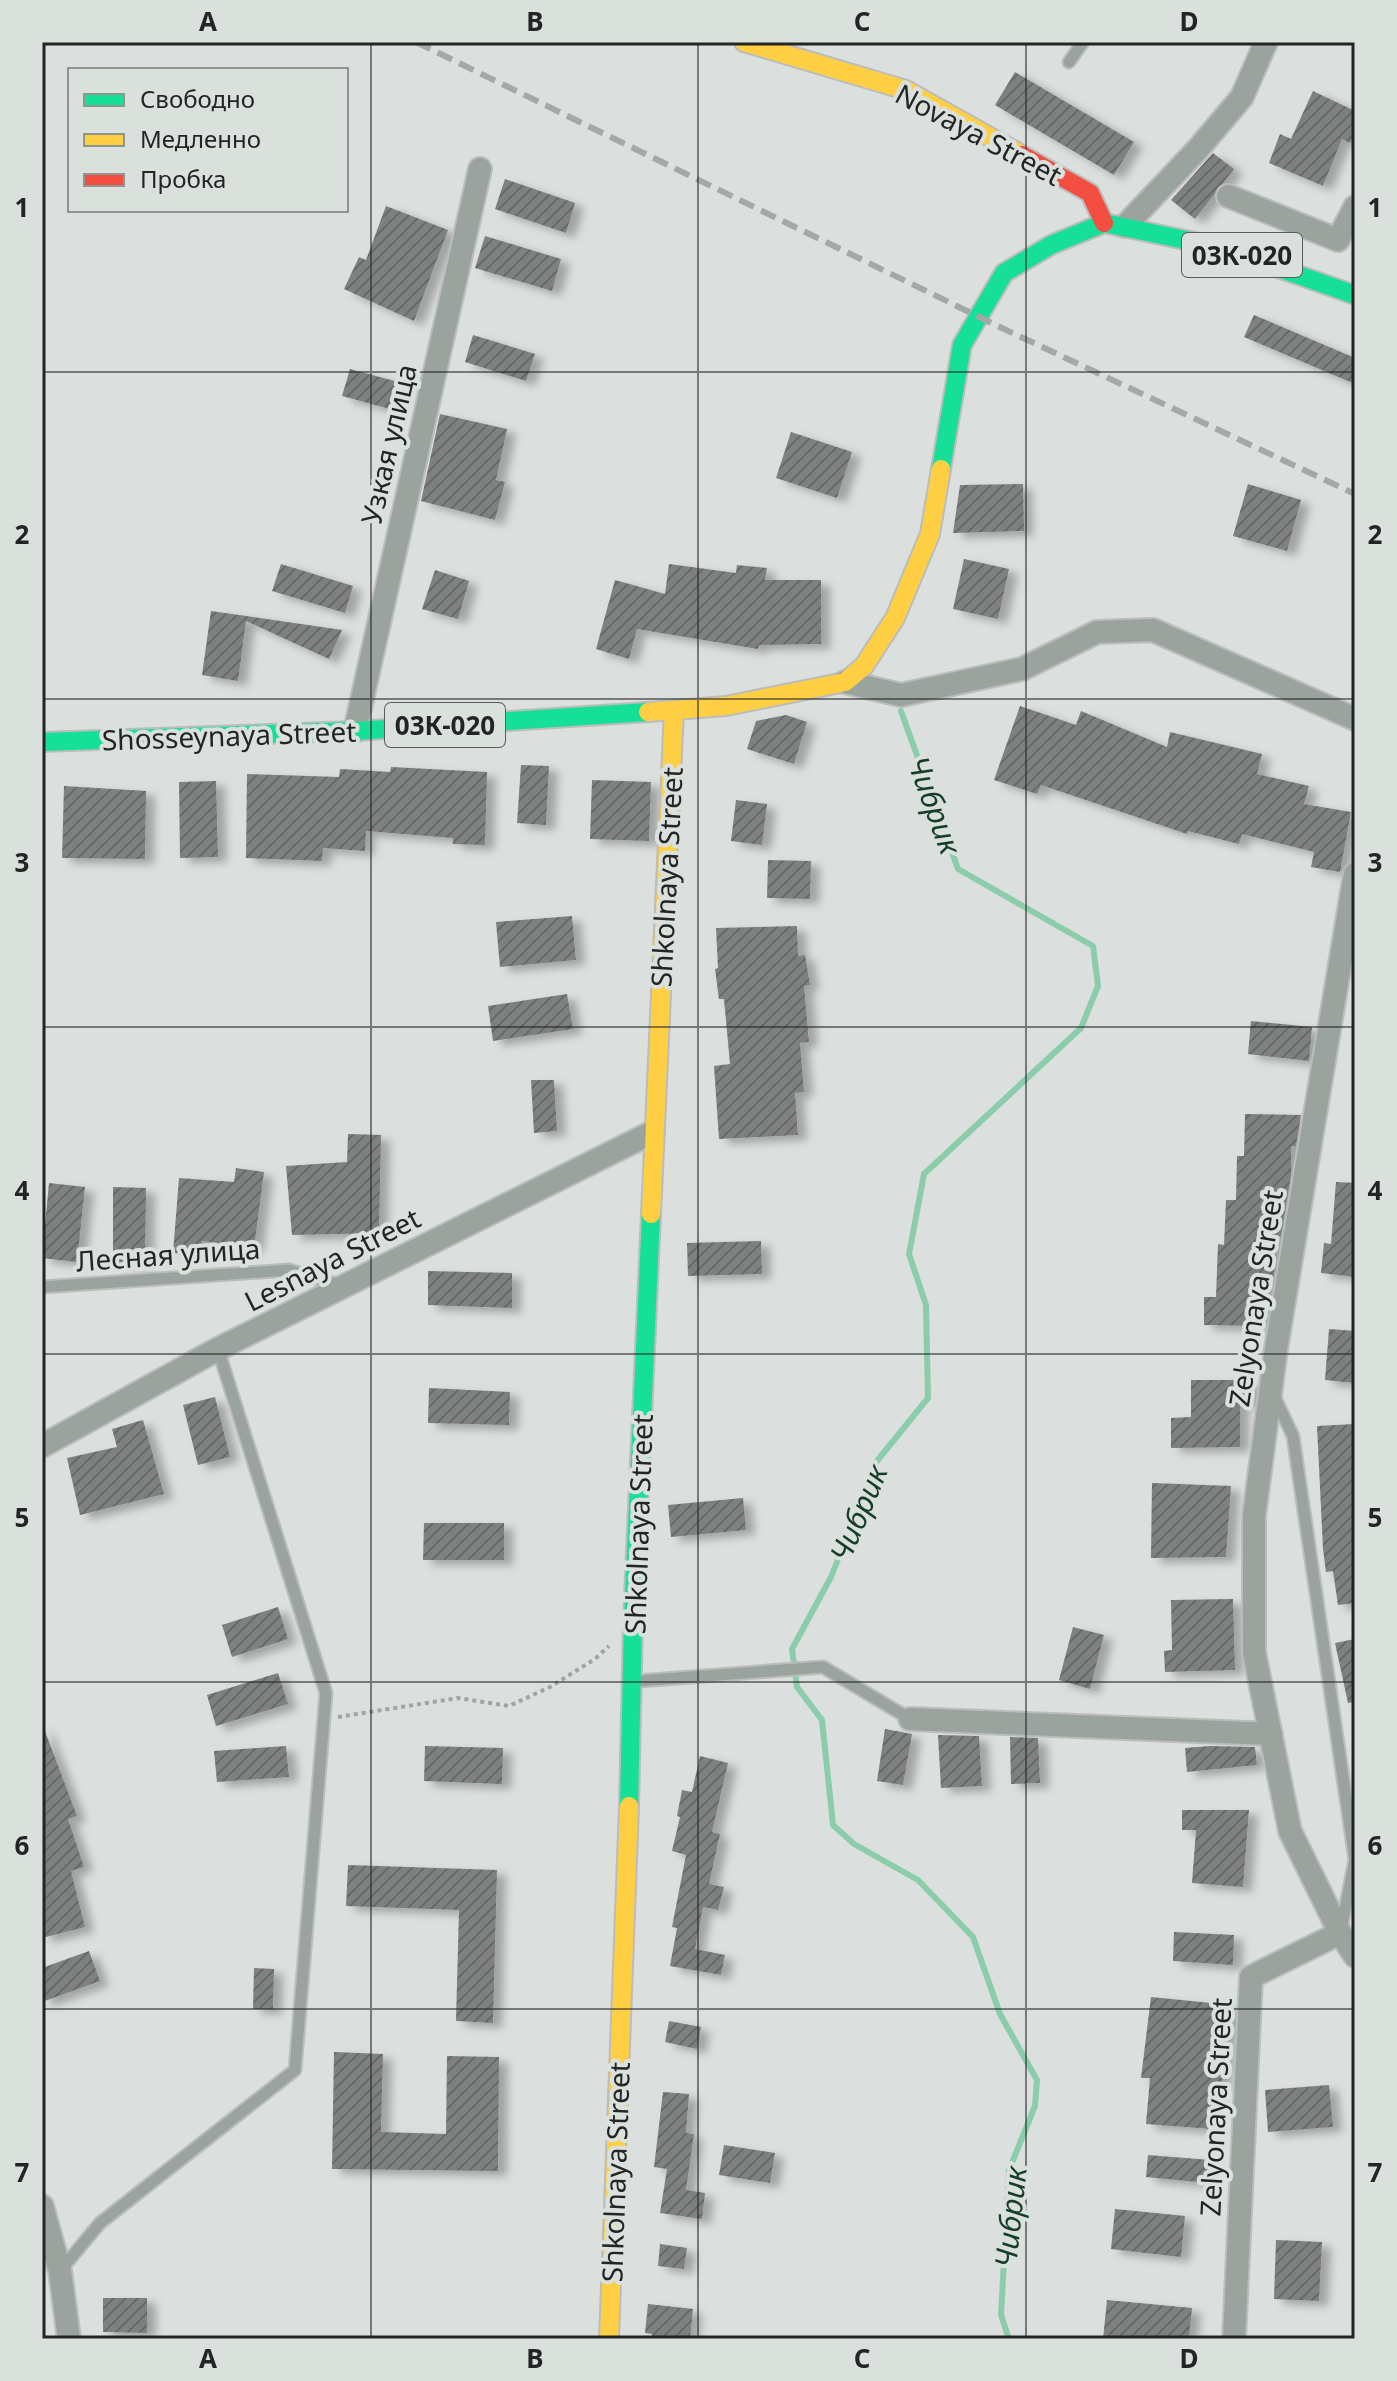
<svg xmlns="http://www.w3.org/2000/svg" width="1397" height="2381" viewBox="0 0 1397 2381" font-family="'Noto Sans',sans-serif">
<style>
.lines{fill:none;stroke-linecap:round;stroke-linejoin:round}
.stream{stroke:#8bcdab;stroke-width:6}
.building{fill:url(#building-hatch);filter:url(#shadow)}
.lane-casing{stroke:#bbbdbc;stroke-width:15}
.street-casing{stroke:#bbbdbc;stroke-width:26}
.fast-casing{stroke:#bbbdbc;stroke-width:22}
.slow-casing{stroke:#bbbdbc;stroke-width:22}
.jam-casing{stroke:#bbbdbc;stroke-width:22}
.path{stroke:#9fa5a1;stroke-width:4;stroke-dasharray:4 4;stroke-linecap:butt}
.lane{stroke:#9aa39d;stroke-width:11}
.street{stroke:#9aa39d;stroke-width:22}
.fast{stroke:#16e098;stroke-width:18}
.slow{stroke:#ffcf43;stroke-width:18}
.jam{stroke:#f24e42;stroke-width:18}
.rail{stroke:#a2a9a6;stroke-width:6;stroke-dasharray:16 8;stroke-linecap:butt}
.grid{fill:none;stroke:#232524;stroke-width:2;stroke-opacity:0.55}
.labels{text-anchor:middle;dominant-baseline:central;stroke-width:8;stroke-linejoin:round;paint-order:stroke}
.shield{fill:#dae0dc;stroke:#5a5d5b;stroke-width:2}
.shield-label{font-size:26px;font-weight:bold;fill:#232524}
.street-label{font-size:28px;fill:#232524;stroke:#dae0dc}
.water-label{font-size:30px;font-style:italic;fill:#163d2a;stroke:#dae0dc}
.neatline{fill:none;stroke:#232524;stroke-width:3}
.grid-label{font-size:26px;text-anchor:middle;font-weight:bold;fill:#232524}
</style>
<defs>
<pattern id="building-hatch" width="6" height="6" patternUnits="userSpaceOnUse" patternTransform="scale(2)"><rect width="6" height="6" fill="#7f8080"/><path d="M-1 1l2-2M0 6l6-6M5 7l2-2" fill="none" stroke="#686969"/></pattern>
<filter id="shadow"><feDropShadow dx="9" dy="5" stdDeviation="4" flood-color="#0004"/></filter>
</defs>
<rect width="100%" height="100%" fill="#dbdfdd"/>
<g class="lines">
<!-- stream -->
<path class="stream" d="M901,711l57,158 135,77 5,40 -17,42 -157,146 -15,80 17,51 2,93 -51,63 -46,116 -39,72 5,38 25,33 11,105 21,19 64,36 55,57 27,77 37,66 -2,26 -26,64 -8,145 8,24"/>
</g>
<!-- building -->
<path class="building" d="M1015,72l119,70 -20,33 -119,-70z
M1313,91l42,20v22l-5,10 -8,-4 -19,47 -54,-23 11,-29 11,5z
M1213,153l21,16 -39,50 -24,-19z
M505,179l70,24 -9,30 -71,-24z
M386,206l62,24 -34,91 -70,-32 15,-32 7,3z
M485,236l76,23 -9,32 -77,-23z
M1254,315l101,43v26l-111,-47z
M473,335l62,19 -9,27 -61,-19z
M350,369l52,14 -8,27 -52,-14z
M440,414l67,15 -11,51 9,2 -10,38 -74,-19z
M791,432l61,20 -15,46 -61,-20z
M1023,484l1,47 -71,2 7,-48z
M1248,484l53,16 -14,51 -54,-15z
M964,559l45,10 -11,50 -45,-10z
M281,564l72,22 -8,27 -73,-22z
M669,564l67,9 1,-8 30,3 -2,12h56v64l-62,1 -1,4 -121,-20 -8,30 -33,-10 19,-69 50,14z
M435,570l34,11 -11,38 -36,-10z
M211,611l35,5 96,14 -13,29 -83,-38 -8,60 -36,-6z
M1020,706l56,19 5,-14 86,36 3,-15 92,22 -5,20 52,12 -5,18 47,8 -11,60 -29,-5 3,-15 -72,-18 -3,10 -51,-13 -1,3 -146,-49 -4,9 -43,-14z
M786,715l21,7 -13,42 -47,-15 9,-28z
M521,765l28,1 -3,59 -29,-2z
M391,767l96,5 -2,73 -32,-1v-6l-87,-7 -1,20 -42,-3 -1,13 -76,-3 1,-84 92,3 1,-8 50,3z
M592,780l59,2 -2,59 -59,-2z
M216,781l2,76 -38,1 -1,-76z
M64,786l82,5 -1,68 -83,-1z
M736,800l31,4 -5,41 -31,-4z
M768,860l43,1 -1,38 -43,-1z
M572,916l4,44 -76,7 -4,-45z
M797,926l1,30 7,-1 5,30 -6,1 5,56 -9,1 4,49 -9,1 3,42 -79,4 -5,-73 16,-2 -6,-65h-5l-4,-30 3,-1 -2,-40z
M567,994l6,35 -80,12 -5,-35z
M1251,1021l61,6 -3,34 -61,-7z
M531,1080h23l3,51 -23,2z
M1245,1114l56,1 -5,31h-5v29l-10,61h-4l-3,40h-6l-2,50 -62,-1v-28h12l2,-53 6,1 2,-45h10l1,-44h7z
M348,1134l33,1 -2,98 -87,2 -6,-69 61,-4z
M236,1168l28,4 -10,76 -52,-7 -1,14 -28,-2 6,-75 55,4z
M1336,1182l19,1v94l-34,-4 3,-30 7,1z
M49,1183l36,4 -8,75 -35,-4z
M113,1187l33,1 -1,76 -32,-1z
M761,1241l1,33 -74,2 -1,-33z
M428,1271l84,2v35l-84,-3z
M1329,1329l26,2v52l-30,-3z
M1191,1380h60v22h-11v45l-69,1v-30l20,-1z
M429,1388l81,4 -1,33 -81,-2z
M215,1397l15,60 -32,8 -15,-60z
M143,1420l21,74 -84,21 -13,-57 50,-11 -5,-18z
M1355,1424v179l-17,2 -5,-34 -7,1 -3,-23 -6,-123z
M1152,1483l79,3 -5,71 -75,1z
M743,1498l3,32 -75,7 -3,-32z
M424,1523h80v37h-81z
M1233,1599l2,71 -70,2 -1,-21 8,-1 -1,-50z
M278,1607l10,32 -56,18 -10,-32z
M1073,1627l31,8 -14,54 -31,-9z
M1355,1639v63l-7,1 -13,-60z
M278,1673l10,31 -72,22 -9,-31z
M42,1723l35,93 -9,3 16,48 -13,4 14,56 -43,11z
M885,1729l27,5 -9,51 -26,-4z
M938,1735l41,1 3,50 -41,2z
M1010,1737l28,1 2,45 -29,1z
M286,1746l3,31 -72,5 -3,-31z
M425,1746l78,2 -1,36 -78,-3z
M1210,1746l45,1 2,18 -70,7 -2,-24z
M700,1756l28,7 -16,69 8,2 -11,50 15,3 -6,23 -15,-3 -8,42 30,6 -4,20 -51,-9 7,-38 -5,-1 14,-72 -14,-4 8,-34 -3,-1 5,-26 10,2z
M1182,1810h67l-6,77 -51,-4 4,-53h-14z
M348,1865l149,5 -4,153 -37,-2 3,-111 -113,-4z
M1174,1932l60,3 -1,30 -60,-4z
M89,1951l11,30 -58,21v-34z
M254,1968l20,1 -1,40h-20z
M1151,1997l80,8 -9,79h-6l-4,45 -66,-5 4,-46h-9z
M669,2021l32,6 -4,22 -32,-7z
M334,2052l49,2 -2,78 65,2 1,-78 52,1 -1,114 -166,-2z
M1329,2085l4,42 -65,5 -3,-42z
M663,2092l26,2 -3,39 8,1 -8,56 19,3 -3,26 -42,-6 7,-44 -13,-2z
M724,2145l51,8 -5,30 -51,-8z
M1148,2155l62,5 -2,23 -62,-6z
M1115,2209l70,7 -4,41 -70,-8z
M1276,2240l46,2 -3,59 -45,-2z
M660,2244l27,4 -3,21 -26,-3z
M103,2298h44v35l-44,-1z
M1107,2300l85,8 -3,31h-86z
M648,2304l45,5 -3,30h-38v-5l-7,-1z"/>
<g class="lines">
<!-- lane casing -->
<g class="lane-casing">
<path id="lane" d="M1069,62l14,-20
M42,1287l247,-17 53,16
M1274,1396l19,40 62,424 -14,69
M638,1681l185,-14 87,52
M60,2271l40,-48 195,-153 31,-377 -108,-344"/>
</g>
<!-- street casing -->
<g class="street-casing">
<path id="street" d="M1228,196l110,44 17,-33
M1125,226l73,-77 44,-52 24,-55
M845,682l56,13 121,-26 75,-37 56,-2 202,89
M355,731l125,-562
M1355,874l-79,475 -22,167v136l36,179 50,102 15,23
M42,1446l176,-97 435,-217
M910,1719l361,15
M42,2206l18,65 9,68
M1234,2339l17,-362 89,-44"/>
</g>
<!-- fast casing -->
<g class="fast-casing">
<path id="fast" d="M941,469l21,-124 42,-72 47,-28 53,-22 115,24 136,48
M42,742l313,-11 293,-19
M629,1806l4,-186 18,-406"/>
</g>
<!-- slow casing -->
<g class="slow-casing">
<path id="slow" d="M744,42l162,48 116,65
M648,712l78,-6 119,-24 19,-16 31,-48 35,-84 11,-65
M651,1214l23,-504
M609,2339l20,-533"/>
</g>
<!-- jam casing -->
<g class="jam-casing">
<path id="jam" d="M1022,155l68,38 14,30"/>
</g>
<!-- path -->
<path class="path" d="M338,1717l120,-19 51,8 41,-19 45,-28 14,-13"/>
<!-- lane -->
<use href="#lane" class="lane"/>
<!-- street -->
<use href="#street" class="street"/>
<!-- fast -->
<use href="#fast" class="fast"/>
<!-- slow -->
<use href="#slow" class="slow"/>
<!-- jam -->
<use href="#jam" class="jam"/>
<!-- rail -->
<path class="rail" d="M416,42l588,287 351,165"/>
</g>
<!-- grid -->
<path class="grid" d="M371,42v2297M698,42v2297M1026,42v2297M42,372h1313M42,699h1313M42,1027h1313M42,1354h1313M42,1682h1313M42,2009h1313"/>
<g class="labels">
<!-- shield labels -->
<g class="shield">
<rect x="1182" y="233" width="120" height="44" rx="6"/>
<rect x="385" y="703" width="120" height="44" rx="6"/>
</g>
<g class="shield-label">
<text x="1242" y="255">03К-020</text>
<text x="445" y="725">03К-020</text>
</g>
<!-- street labels -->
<g class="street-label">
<text transform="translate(979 134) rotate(28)">Novaya Street</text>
<text transform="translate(388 444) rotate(-77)">Узкая улица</text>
<text transform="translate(229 735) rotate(-2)">Shosseynaya Street</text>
<text transform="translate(666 877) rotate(-87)">Shkolnaya Street</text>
<text transform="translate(168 1254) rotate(-4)">Лесная улица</text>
<text transform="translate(332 1259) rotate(-27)">Lesnaya Street</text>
<text transform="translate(1255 1298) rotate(-81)">Zelyonaya Street</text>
<text transform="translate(638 1524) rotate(-88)">Shkolnaya Street</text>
<text transform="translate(1215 2107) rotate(-87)">Zelyonaya Street</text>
<text transform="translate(615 2172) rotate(-88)">Shkolnaya Street</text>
</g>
<!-- water labels -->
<g class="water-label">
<text transform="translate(935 805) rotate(70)">Чибрик</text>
<text transform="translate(858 1513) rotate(-67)">Чибрик</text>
<text transform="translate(1010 2217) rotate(-84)">Чибрик</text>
</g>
</g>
<!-- border -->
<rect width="1397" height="2381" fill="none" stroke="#dae0dc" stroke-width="88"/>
<!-- legend -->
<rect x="68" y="68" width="280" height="144" fill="#dae0dc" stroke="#919592" stroke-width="2"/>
<rect x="84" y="94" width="40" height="12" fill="#16e098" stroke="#919592" stroke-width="2"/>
<text x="140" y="108" font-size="24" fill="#232524">Свободно</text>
<rect x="84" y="134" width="40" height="12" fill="#ffcf43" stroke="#919592" stroke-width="2"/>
<text x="140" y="148" font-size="24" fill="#232524">Медленно</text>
<rect x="84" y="174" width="40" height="12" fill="#f24e42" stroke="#919592" stroke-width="2"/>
<text x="140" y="188" font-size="24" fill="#232524">Пробка</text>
<rect x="44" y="44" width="1309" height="2293" class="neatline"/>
<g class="grid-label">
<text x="208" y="31">A</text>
<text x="535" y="31">B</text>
<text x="862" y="31">C</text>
<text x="1189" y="31">D</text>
<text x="22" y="217">1</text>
<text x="1375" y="217">1</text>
<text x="22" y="544">2</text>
<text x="1375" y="544">2</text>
<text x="22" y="872">3</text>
<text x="1375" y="872">3</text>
<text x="22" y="1200">4</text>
<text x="1375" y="1200">4</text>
<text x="22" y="1527">5</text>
<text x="1375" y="1527">5</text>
<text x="22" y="1855">6</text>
<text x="1375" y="1855">6</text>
<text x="22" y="2182">7</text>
<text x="1375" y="2182">7</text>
<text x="208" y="2368">A</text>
<text x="535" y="2368">B</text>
<text x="862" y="2368">C</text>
<text x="1189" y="2368">D</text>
</g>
</svg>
